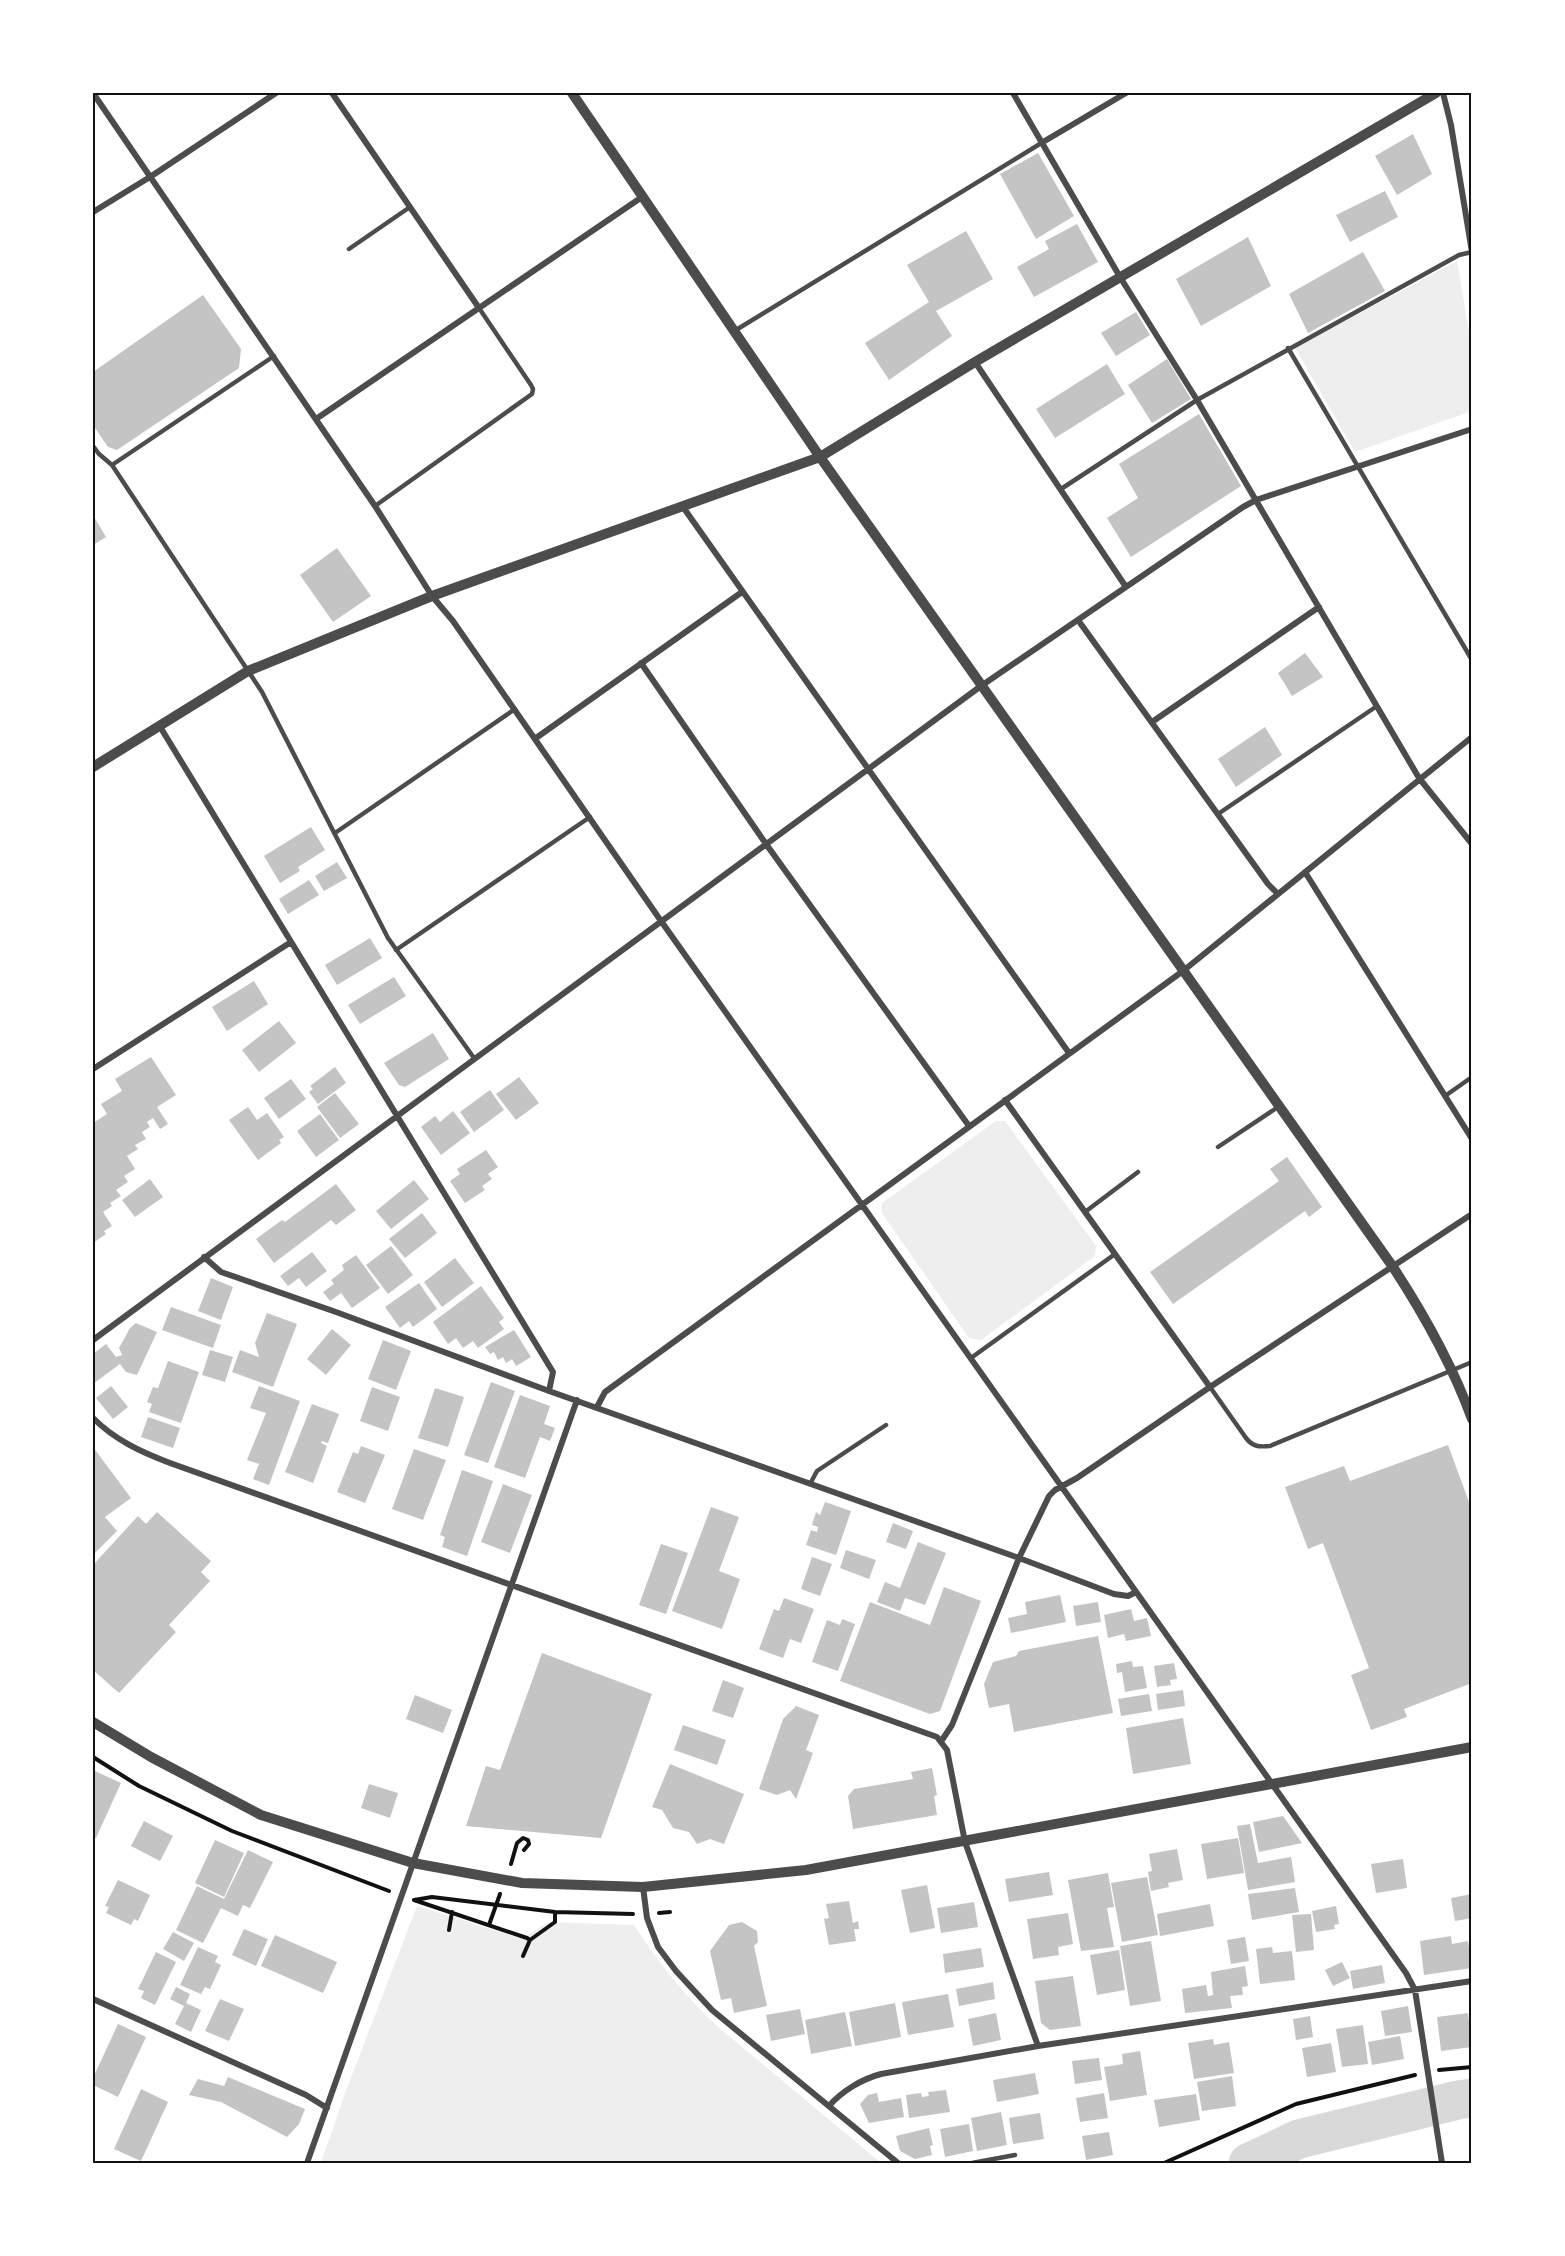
<svg xmlns="http://www.w3.org/2000/svg" width="1565" height="2256" viewBox="0 0 1565 2256" font-family="Quicksand,sans-serif">
<style>
.green{fill:#eee}
.lines{fill:none;stroke-linecap:round;stroke-linejoin:round}
.river{stroke:#d9d9d9;stroke-width:39}
.building{fill:#c4c4c4}
.path{stroke:#111;stroke-width:4}
.service{stroke:#4c4c4c;stroke-width:4.5}
.minor{stroke:#4c4c4c;stroke-width:6}
.tertiary{stroke:#4c4c4c;stroke-width:10}
.neatline{fill:none;stroke:#111;stroke-width:2}
</style>
<rect width="100%" height="100%" fill="#fff"/>
<!-- green -->
<path class="green" d="M1457,261l15,89v61l-117,41 -60,-104z
M996,1121h9l91,125 -1,10 -114,84 -12,-2 -87,-125v-10z
M417,1906l109,34 2,-5 20,-13 86,3c24,37 50,70 83,101l164,137h-560l23,-67z"/>
<g class="lines">
<!-- river -->
<path class="river" d="M1248,2163l51,-24 159,-39 14,-2"/>
</g>
<!-- building -->
<path class="building" d="M1413,134l19,40 -35,21 -22,-39z
M1038,153l36,63 -38,23 -36,-65z
M1385,191l13,26 -48,25 -14,-27z
M1077,224l21,38 -64,35 -17,-30 32,-18 -4,-8z
M966,231l27,48 -57,32 16,25 -63,44 -24,-37 64,-41 -22,-37z
M1248,237l23,49 -70,40 -25,-47z
M1363,252l22,39 -77,42 -19,-39z
M203,295l38,54 -2,19 -122,82 -9,-3 -15,-22v-53z
M1136,312l14,23 -34,21 -15,-23z
M1167,359l24,40 -39,24 -24,-38z
M1107,364l18,30 -70,44 -19,-29z
M1199,414l42,72 -110,71 -24,-39 31,-20 -19,-34z
M93,515l13,22 -13,8z
M337,548l34,48 -38,26 -33,-47z
M1305,653l18,24 -31,19 -14,-23z
M1265,727l17,28 -46,32 -18,-28z
M311,827l14,23 -27,17 2,4 -20,12 -16,-27z
M337,862l10,16 -23,13 -9,-15z
M309,880l10,15 -31,19 -9,-15z
M370,938l12,20 -45,27 -12,-20z
M394,977l12,19 -46,28 -12,-19z
M254,981l14,23 -41,27 -15,-24z
M279,1021l17,22 -37,29 -17,-22z
M433,1033l16,26 -44,28 -6,-2 -15,-22z
M151,1057l25,38 -19,12 11,17 -8,5 -7,-11 -6,4 3,5 -8,5 4,7 -11,6 3,4 -11,7 8,13 -11,7 4,6 -12,8 5,6 -11,7 2,3 -9,6 9,14 -8,5 2,3 -13,9v-67l2,-2 -2,-3v-36l2,-1 -2,-11 14,-9 -6,-10 21,-13 -7,-12z
M335,1067l11,16 -28,21 -9,-12 4,-3 -3,-3z
M519,1077l20,26 -23,17 -20,-26z
M291,1079l15,20 -27,20 -15,-21z
M490,1090l14,20 -30,22 -14,-20z
M335,1093l24,31 -19,14 -23,-31z
M248,1107l9,13 10,-7 17,24 -5,3 2,3 -23,17 -29,-40z
M453,1111l17,22 -29,22 -20,-28 14,-11 5,6z
M320,1114l19,26 -23,17 -19,-26z
M486,1150l12,17 -10,7 4,5 -10,7 3,4 -20,13 -15,-22 10,-7 -3,-5z
M1287,1157l35,50 -13,10 -4,-6 -132,93 -23,-32 129,-91 -9,-12z
M150,1179l13,18 -28,20 -13,-17z
M414,1180l15,19 -38,30 -15,-18z
M336,1184l20,26 -20,15 -5,-5 -57,43 -18,-24 26,-19 3,2z
M422,1213l15,20 -32,25 -16,-19z
M391,1246l22,29 -25,19 -22,-29z
M312,1252l15,19 -21,16 -7,-9 -11,8 -8,-10z
M356,1255l24,33 -28,20 -11,-15 -11,8 -7,-9 11,-8 -3,-4 13,-10 -2,-5z
M455,1258l19,25 -32,24 -18,-25z
M211,1278l22,9 -12,33 -23,-9z
M419,1283l18,26 -24,18 -4,-6 -9,7 -15,-21z
M481,1286l23,32 -5,4 5,7 -26,19 -5,-7 -10,7 -7,-10 -8,6 -15,-22z
M171,1307l50,18 -8,23 -51,-18z
M267,1313l30,11 -24,63 -41,-15 8,-22 19,7 -4,-14z
M136,1323l21,9 -20,43 -11,-3 -6,-8 -27,20v-30l13,-10 10,13 6,-2 -3,-7 11,-20z
M332,1329l19,16 -25,30 -19,-16z
M514,1330l17,27 -15,9 -4,-7 -6,4 -3,-6 -5,3 -4,-8 -4,2 -5,-7z
M383,1340l28,11 -15,39 -28,-11z
M210,1350l23,7 -8,25 -23,-7z
M168,1361l31,11 -18,51 -32,-11 3,-8 -5,-2 6,-15 5,1z
M491,1382l24,9 -27,72 -24,-8z
M111,1386l17,21 -15,12 -17,-21z
M259,1386l41,15 -31,84 -16,-6 6,-15 -12,-4 19,-47 -16,-5z
M372,1387l28,10 -12,34 -28,-10z
M435,1388l29,9 -16,50 -30,-9z
M520,1395l30,11 -6,18 11,4 -5,13 -10,-4 -15,41 -31,-11z
M312,1404l27,10 -11,29 -6,-2 -1,2 6,3 -14,37 -28,-11z
M148,1417l32,11 -7,20 -32,-11z
M1448,1445l24,65v173l-68,26 3,8 -36,13 -20,-55 18,-7 -46,-125 -15,6 -23,-62 59,-21 6,15z
M361,1446l24,9 -20,48 -28,-11 16,-40 5,2z
M93,1447l38,51 -26,19 12,14 -24,24z
M414,1449l32,11 -23,60 -31,-11z
M462,1470l31,11 -26,75 -25,-9 3,-10 -5,-2z
M503,1484l29,11 -22,58 -29,-11z
M825,1502l26,9 -15,44 -30,-10 5,-15 6,2 1,-5 -6,-2 4,-13 4,3z
M711,1507l28,10 -20,54 21,8 -18,50 -50,-18z
M157,1512l54,49 -10,11 9,9 -41,44 7,7 -57,61 -26,-23v-105l45,-49 8,8z
M893,1523l20,8 -7,18 -20,-7z
M918,1542l28,11 -21,52 -20,-7 -5,13 -23,-9 8,-20 15,6z
M661,1544l27,9 -22,61 -27,-9z
M846,1550l30,10 -7,19 -29,-11z
M812,1557l20,7 -12,32 -19,-7z
M944,1587l37,14 -41,110 -10,3 -90,-33 30,-79 60,23z
M1060,1595l6,27 -55,11 -3,-15 19,-4 -2,-12z
M784,1598l30,11 -13,34 -11,-4 -7,19 -24,-9 15,-40 5,2z
M1098,1602l3,20 -25,4 -3,-20z
M1131,1609l3,12 13,-3 4,18 -25,5 -2,-7 -16,4 -4,-23z
M842,1619l13,5 -17,47 -26,-9 15,-42 13,5z
M1098,1636l15,77 -99,19 -5,-28 -20,4 -5,-24 9,-22 23,-6 3,-5z
M542,1653l110,41 -51,144 -135,-12 20,-60 14,4z
M1132,1661l1,6 10,-1 4,22 -22,4 -3,-20 -5,1 -1,-9z
M1174,1663l3,16 -7,1 1,5 -14,2 -3,-21z
M723,1680l21,8 -11,30 -21,-7z
M1183,1690l2,16 -27,4 -2,-16z
M1149,1694l3,17 -31,5 -3,-17z
M415,1695l37,15 -9,23 -37,-14z
M796,1706l23,9 -13,35 7,3 -17,46 -6,-9 -13,5 -18,-6 24,-70z
M1183,1718l8,46 -58,10 -7,-46z
M683,1725l43,15 -9,25 -43,-15z
M670,1764l74,30 -20,50 -14,-5 -13,5 -8,-12 -16,-4 -11,-18 -10,-3z
M932,1768l5,27 -3,1 3,19 -84,14 -5,-33 6,-7 59,-10 -2,-7z
M93,1770l28,13 -25,55 -3,-1z
M369,1784l29,9 -8,25 -29,-10z
M1283,1816l19,27 -43,9 -6,-30z
M144,1821l29,15 -13,25 -29,-15z
M1250,1824l8,39 33,-6 4,25 -47,8 -11,-64z
M1238,1838l6,35 -37,6 -6,-35z
M215,1840l29,13 -20,44 -29,-14z
M1177,1849l6,31 -15,3 1,4 -18,4 -3,-19 4,-1 -3,-17z
M248,1850l25,12 -23,46 -7,-3 -5,11 -17,-8 -18,35 -27,-13 21,-44 27,13z
M1403,1859l4,29 -31,5 -5,-29z
M1049,1872l4,23 -44,7 -4,-23z
M1108,1873l6,34 -7,1 7,39 -33,4 -13,-71z
M1147,1877l11,58 -36,7 -11,-59z
M118,1880l32,15 -12,26 -4,-2 -3,6 -25,-12 3,-6 -4,-1z
M927,1885l8,43 -25,5 -9,-43z
M1295,1888l4,24 -47,8 -4,-26z
M1472,1894v24l-17,3 -4,-23z
M849,1901l4,22 5,-2 1,8h-5l2,12 -27,4 -5,-26 5,-1 -3,-14z
M974,1902l4,25 -37,6 -4,-25z
M1210,1904l4,22 -54,10 -3,-22z
M1336,1906l3,18 -5,1 1,4 -19,3 -4,-21z
M1068,1913l5,31 -15,3 1,8 -26,4 -6,-40z
M1311,1914l3,36 -18,2 -4,-37z
M742,1922l15,9 1,11 -4,4 13,60 -33,7 -3,-15 -10,2 -11,-49 19,-26z
M244,1929l24,10 -12,27 -24,-11z
M173,1932l21,11 -10,18 -21,-12z
M275,1935l62,27 -14,31 -62,-27z
M1451,1936l1,8 16,-3 4,27 -48,7 -4,-34z
M1245,1937l4,24 -18,3 -4,-24z
M1151,1941l10,60 -31,5 -10,-60z
M198,1947l20,9 -3,6 6,3 -11,24 -5,-2 -4,7 -21,-9z
M1272,1947l1,6 19,-2 3,29 -35,4 -4,-35z
M981,1948l3,19 -39,6 -2,-19z
M1119,1950l6,40 -28,5 -7,-40z
M156,1952l20,10 -21,43 -14,-7 3,-7 -6,-2z
M1342,1962l8,16 -17,8 -8,-16z
M1382,1965l3,18 -32,6 -3,-18z
M1245,1966l3,20 -6,1 1,8 -13,1 2,12 -47,5 -3,-24 24,-4 2,11 5,-1 -2,-23z
M1073,1976l8,50 -31,4 -9,-7 -6,-42z
M993,1982l2,17 -36,7 -3,-17z
M176,1987l14,7 -4,9 15,7 -10,22 -16,-8 9,-18 -14,-7z
M948,1994l6,33 -46,8 -6,-33z
M220,1999l24,10 -15,32 -24,-10z
M895,2003l6,34 -46,9 -6,-34z
M1408,2006l4,26 -27,4 -4,-25z
M800,2009l5,25 -34,7 -5,-26z
M845,2012l7,34 -41,8 -6,-34z
M996,2013l5,27 -28,6 -5,-27z
M1468,2013l4,34 -31,4 -4,-34z
M1310,2016l3,21 -17,3 -3,-21z
M118,2024l28,13 -28,60 -25,-12v-7z
M1363,2025l5,39 -26,3 -6,-38z
M1400,2036l4,23 -32,6 -4,-23z
M1213,2039l1,6 15,-3 5,31 -40,6 -6,-36z
M1331,2043l5,29 -29,5 -5,-29z
M1140,2051l7,44 -37,6 -6,-34 19,-3 -1,-10z
M1099,2058l3,22 -27,4 -3,-23z
M1035,2073l4,21 -42,8 -4,-22z
M1232,2076l4,30 -34,5 -5,-29z
M228,2077l77,32 -6,15 -12,13 -66,-35 -32,-7 9,-16 26,7z
M141,2089l27,13 -27,59 -27,-12z
M946,2090l4,22 -41,6 -3,-23 15,-2 1,4 7,-1 -1,-4z
M877,2093l2,9 22,-4 3,19 -35,6 -9,-19 8,-9z
M1104,2093l4,25 -28,4 -4,-24z
M1196,2094l4,26 -41,7 -5,-27z
M1001,2112l6,33 -30,6 -6,-33z
M1040,2113l4,26 -31,5 -4,-26z
M969,2124l4,27 -28,6 -5,-28z
M929,2128l4,17 -3,1 2,9 -17,4 -15,-8 -4,-15z
M1109,2132l4,23 -27,5 -4,-24z"/>
<g class="lines">
<!-- path -->
<path class="path" d="M93,1757l46,29 93,45 157,60
M511,1864l6,-21 6,-5 5,2 1,4 -5,6
M414,1900l18,-3 123,15 78,2
M414,1900l113,38 3,2 -7,16
M659,1913l11,-1
M489,1925l11,-31
M449,1930l3,-18
M530,1940l25,-18v-10
M1439,2070l33,-3
M1164,2163l132,-59 119,-29"/>
<!-- service -->
<path class="service" d="M349,249l61,-42
M736,330l307,-188
M1288,348l184,312
M93,446l6,8 13,11 150,227 126,246 86,120
M112,465l162,-109
M1061,489l136,-89 262,-145 13,-3
M375,506l157,-112 1,-5 -2,-4 -52,-77
M1218,814l159,-108
M335,833l180,-124
M396,950l194,-133
M1445,1096l27,-19
M1218,1147l60,-40
M1085,1212l53,-40
M971,1358l144,-104
M1210,1387l36,51c7,9 13,9 24,8l202,-84
M810,1484l7,-13 69,-46
M972,2163l43,-8"/>
<!-- minor -->
<path class="minor" d="M93,93l282,413 57,90 21,25 208,300 745,1052 9,17 27,173
M332,93l147,215
M1013,93l107,184 77,123 222,378 53,66
M1443,93l8,32 21,127
M1043,142l83,-49
M93,212l57,-35 126,-84
M975,362l151,225
M316,419l326,-222
M683,507l386,546
M1078,620l190,264 10,10
M641,663l125,181 203,282
M1152,722l167,-115
M159,725l394,647 -4,19
M536,738l206,-146
M1305,872l167,267
M93,1069l198,-127
M1005,1100l205,287
M204,1257l17,15 115,40 213,79 470,167 95,36 14,2 8,-4
M93,1340l888,-654 262,-179 13,-7 216,-71
M597,1407l8,-15 578,-421 289,-234
M93,1418c22,22 48,34 77,45l767,274 10,13 18,92 73,204
M942,1740l10,-15 67,-167 30,-62 6,-6 22,-12 133,-91 262,-173
M643,1887l4,31 11,29 18,24 36,39 186,153
M93,1999l213,96 21,13
M829,2106c13,-15 33,-27 52,-32l157,-28 434,-65
M307,2163l270,-763"/>
<!-- tertiary -->
<path class="tertiary" d="M572,93l248,364 573,810c32,49 59,97 79,152
M93,767l155,-96 184,-75 388,-139 155,-95 461,-269
M93,1722l58,35 110,58 152,48 109,20 121,4 163,-17 666,-123"/>
</g>
<!-- border -->
<rect width="1565" height="2256" fill="none" stroke="#ffffff" stroke-width="189"/>
<rect x="94" y="94" width="1376" height="2068" class="neatline"/>
</svg>
